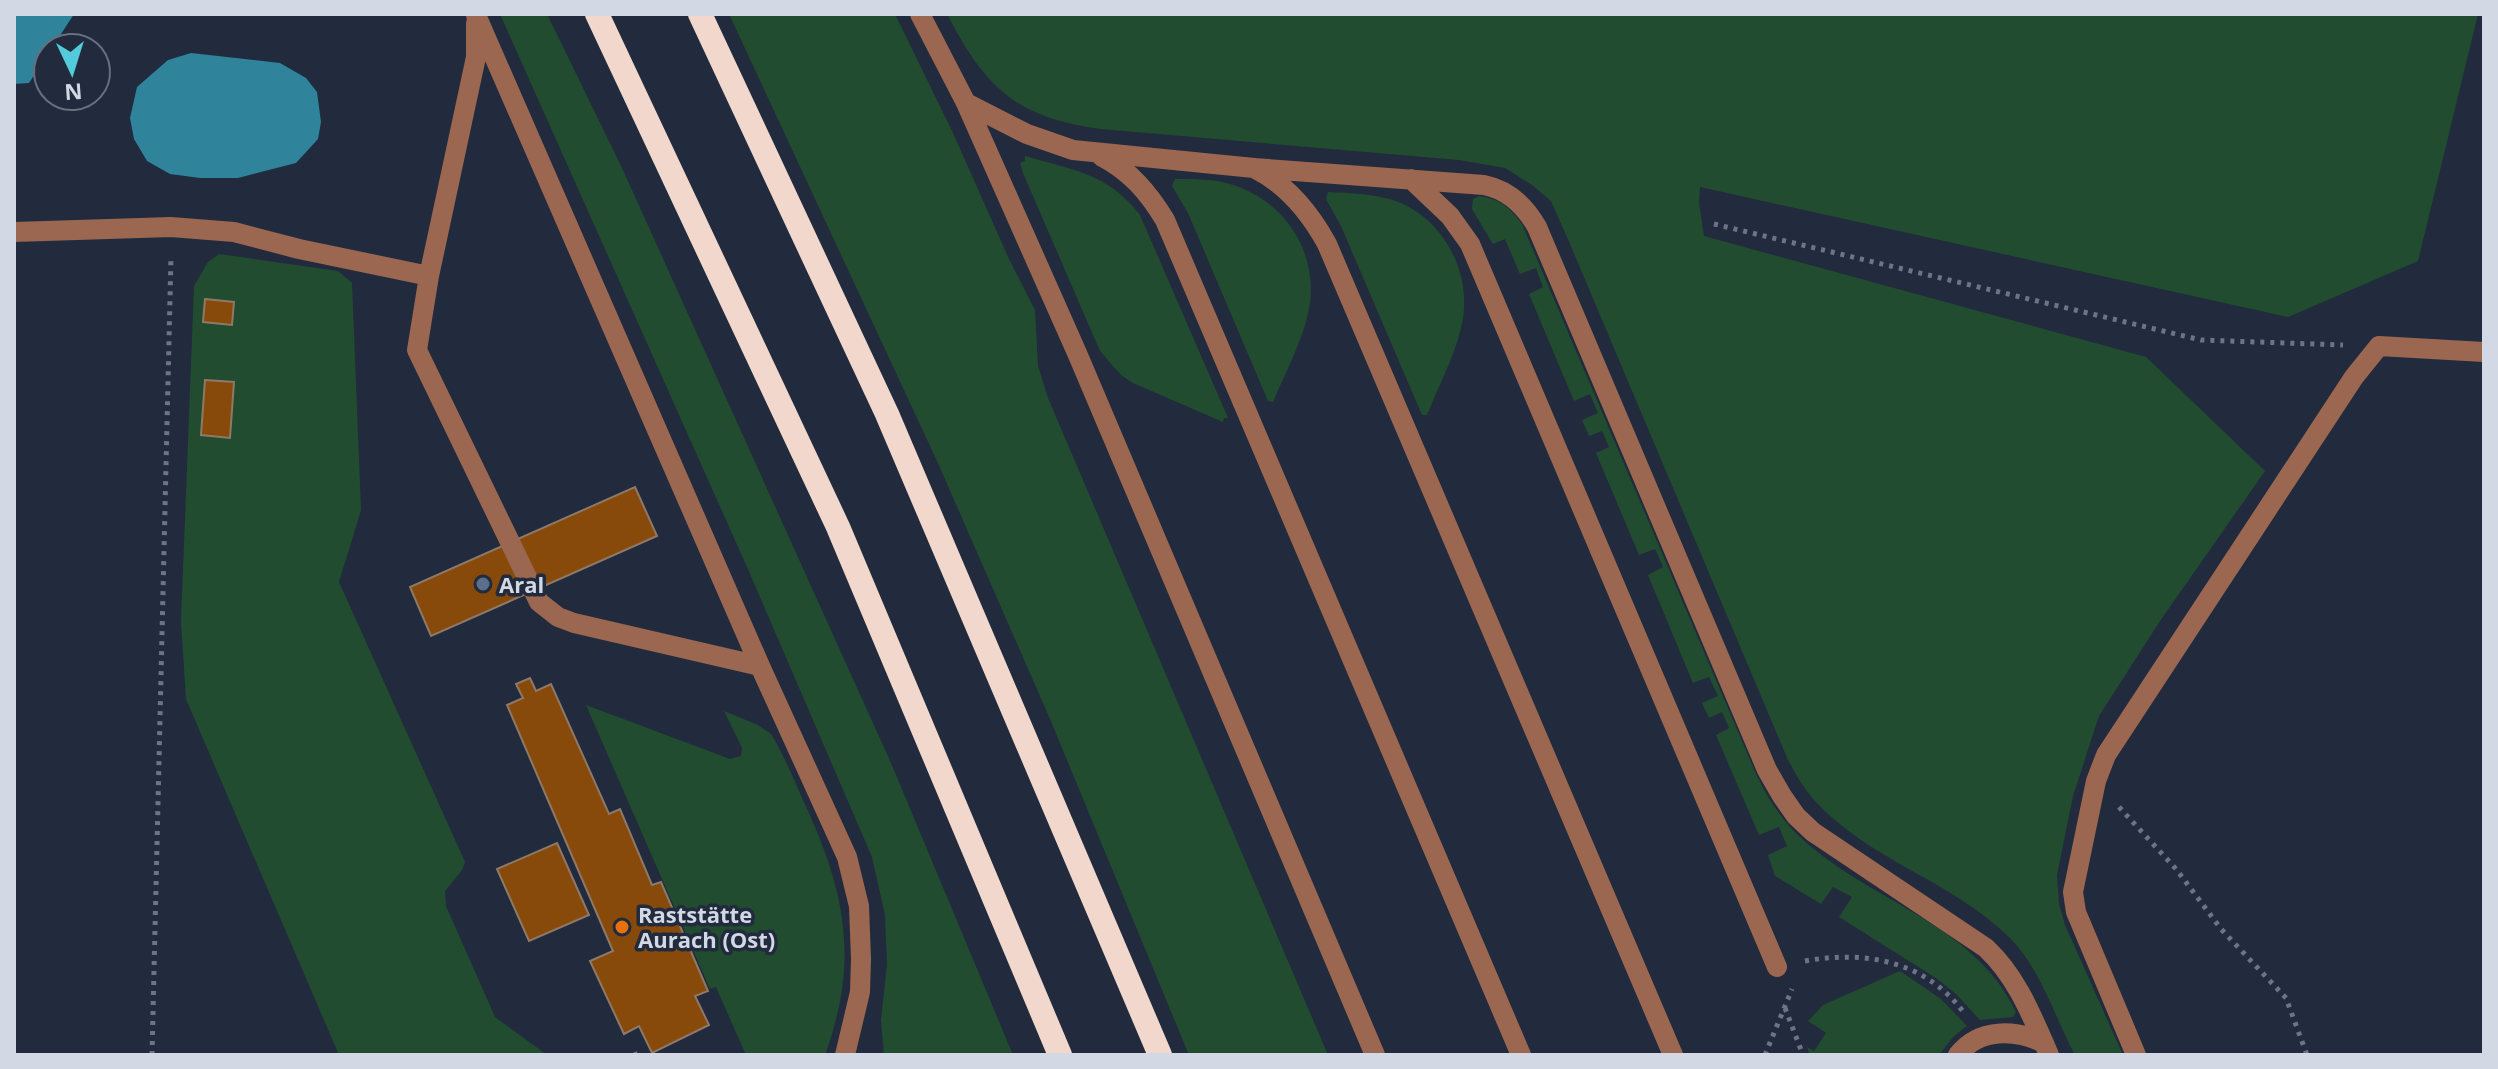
<svg xmlns="http://www.w3.org/2000/svg" width="2498" height="1069" viewBox="0 0 2498 1069" font-family="'Open Sans',sans-serif">
<style>
.green{fill:#224c30}
.water{fill:#2f839b}
.building{fill:#884a0b;stroke:#8e7969;stroke-width:2}
.lines{fill:none;stroke-linecap:round;stroke-linejoin:round}
.path{stroke:#6d7585;stroke-width:5;stroke-dasharray:4 6;stroke-linecap:butt}
.minor{stroke:#9b6750;stroke-width:20}
.highway{stroke:#f2d8cc;stroke-width:24}
.service-dot{fill:#5c6f8a;stroke:#212b3d;stroke-width:3}
.food-dot{fill:#e8710a;stroke:#212b3d;stroke-width:3}
.labels{text-anchor:middle;dominant-baseline:central;stroke-width:7;stroke-linejoin:round;paint-order:stroke}
.poi-label{font-size:22px;font-weight:bold;fill:#d2d8e4;stroke:#212b3d;text-anchor:start}
</style>
<rect width="100%" height="100%" fill="#212b3d"/>
<!-- green -->
<path class="green" d="M500,14h47l75,154 269,595 122,292h-129l-3,-35 6,-56 -2,-49 -13,-58 -125,-290z
M729,14h166l58,119 56,126 26,51 3,56 10,32 280,657h-139l-139,-336 -113,-258z
M947,14h1531l-60,247 -130,56 -588,-130 -1,16 5,33 442,121 119,114 -105,150 -61,95 -26,80 -16,79 2,29 6,21 58,130h-48c-21,-39 -33,-84 -65,-117 -56,-56 -141,-78 -195,-137 -11,-12 -19,-26 -27,-41l-218,-516 -19,-43 -19,-16 -27,-17 -46,-8 -358,-31c-85,-12 -115,-40 -154,-115z
M1025,156c47,14 83,17 115,59l88,203h-4l-1,4 -90,-39 -12,-8 -21,-24 -77,-178 -3,-10 5,-2z
M1175,179c18,0 38,0 55,5 52,15 87,65 80,119 -5,34 -24,68 -37,99l-5,-1 -80,-188 -16,-27z
M1328,192c22,1 47,2 68,9 50,19 78,76 65,127 -7,30 -23,59 -34,87h-5l-81,-189 -15,-27z
M1479,196c19,2 32,12 43,28l234,550c11,23 24,44 42,61 68,66 176,87 218,177l-3,5 -33,3 -24,-26 -20,-16 -97,-61 13,-20 -19,-10 -12,17 -46,-28 -7,-21 19,-9 -8,-19 -20,8 -43,-100 13,-7 -7,-16 -13,6 -7,-15 16,-7 -9,-19 -16,6 -45,-108 15,-8 -8,-18 -16,6 -43,-102 13,-6 -7,-16 -13,5 -7,-16 16,-7 -8,-19 -16,7 -45,-107 14,-7 -7,-19 -16,6 -15,-35 -12,5 -21,-35 1,-10z
M219,254l119,17 14,12 9,227 -22,72 126,280 -3,8 -17,21 1,15 49,111 52,38h-208l-153,-356 -5,-77 13,-336 14,-24z
M586,705l144,54 11,-3 1,-8 -18,-37 34,14 13,9c13,21 22,44 32,66 42,90 57,159 22,255h-79l-30,-68 -6,2z
M1900,971l41,28 26,27 -13,10 -15,19h-129l-3,-8 7,4 12,-18 -18,-12 15,-16z"/>
<!-- water -->
<path class="water" d="M14,14h60l-22,34h-4v6l-19,29 -15,1z
M191,53l89,10 26,15 11,14 4,30 -3,17 -22,24 -58,15h-38l-30,-4 -23,-13 -13,-22 -4,-21 7,-31 31,-27z"/>
<!-- building -->
<path class="building" d="M205,299l29,3 -2,23 -29,-3z
M205,380l29,2 -4,56 -29,-3z
M635,487l22,49 -226,100 -21,-49z
M530,678l6,13 15,-7 58,130 11,-5 32,76 9,-3 47,109 -13,5 14,29 -57,28 -13,-27 -15,8 -34,-73 23,-10 -106,-246 16,-7 -7,-14z
M557,843l32,72 -60,26 -32,-72z"/>
<g class="lines">
<!-- path -->
<path class="path" d="M1714,224l487,116 142,5
M2119,807l57,62 45,60 65,69 21,57
M1805,961c60,-11 121,0 159,52
M1785,1008l18,47
M152,1055l19,-799
M634,1055l5,-2 1,2
M1765,1055l27,-66"/>
<!-- minor -->
<path class="minor" d="M920,14l46,89 111,250 298,702
M476,15l284,651 87,191 12,49 2,53 -1,33 -15,63
M476,23v34l-47,219 -12,74 122,252 19,15 16,6 186,43
M966,103l61,31 46,16 181,18c32,16 56,45 73,76l346,811
M1101,156c29,15 47,36 64,64l356,835
M1254,168l230,17c25,5 41,21 53,42l230,543 15,26 14,20 17,16 173,116c31,29 46,68 63,107
M1411,179l39,37 20,28 307,723
M14,232l157,-5 63,5 65,17 130,27
M1958,1055c21,-27 57,-26 86,-12
M2136,1055l-60,-143 -3,-20 23,-111 10,-26 248,-378 25,-31 105,6"/>
<!-- highway -->
<path class="highway" d="M597,14l241,513 222,528
M700,14l187,400 273,641"/>
</g>
<!-- markers -->
<circle class="service-dot" cx="483" cy="584" r="8"/>
<circle class="food-dot" cx="622" cy="927" r="8"/>
<g class="labels">
<!-- poi labels -->
<g class="poi-label">
<text x="499" y="584">Aral</text>
<text x="638" y="914">Raststätte<tspan x="638" dy="25">Aurach (Ost)</tspan></text>
</g>
</g>
<!-- border -->
<rect width="2498" height="1069" fill="none" stroke="#d2d8e4" stroke-width="32"/>
<!-- north arrow -->
<g transform="translate(72 72) rotate(176)"><circle r="38" fill="#212b3d" stroke="#687080" stroke-width="2"/>
<path d="M0-6L14 30L0 20L-14 30Z" fill="#53cbda"/>
<text y="-12" font-size="22" font-weight="bold" text-anchor="middle" fill="#d2d8e4">N</text>
</g>
</svg>
